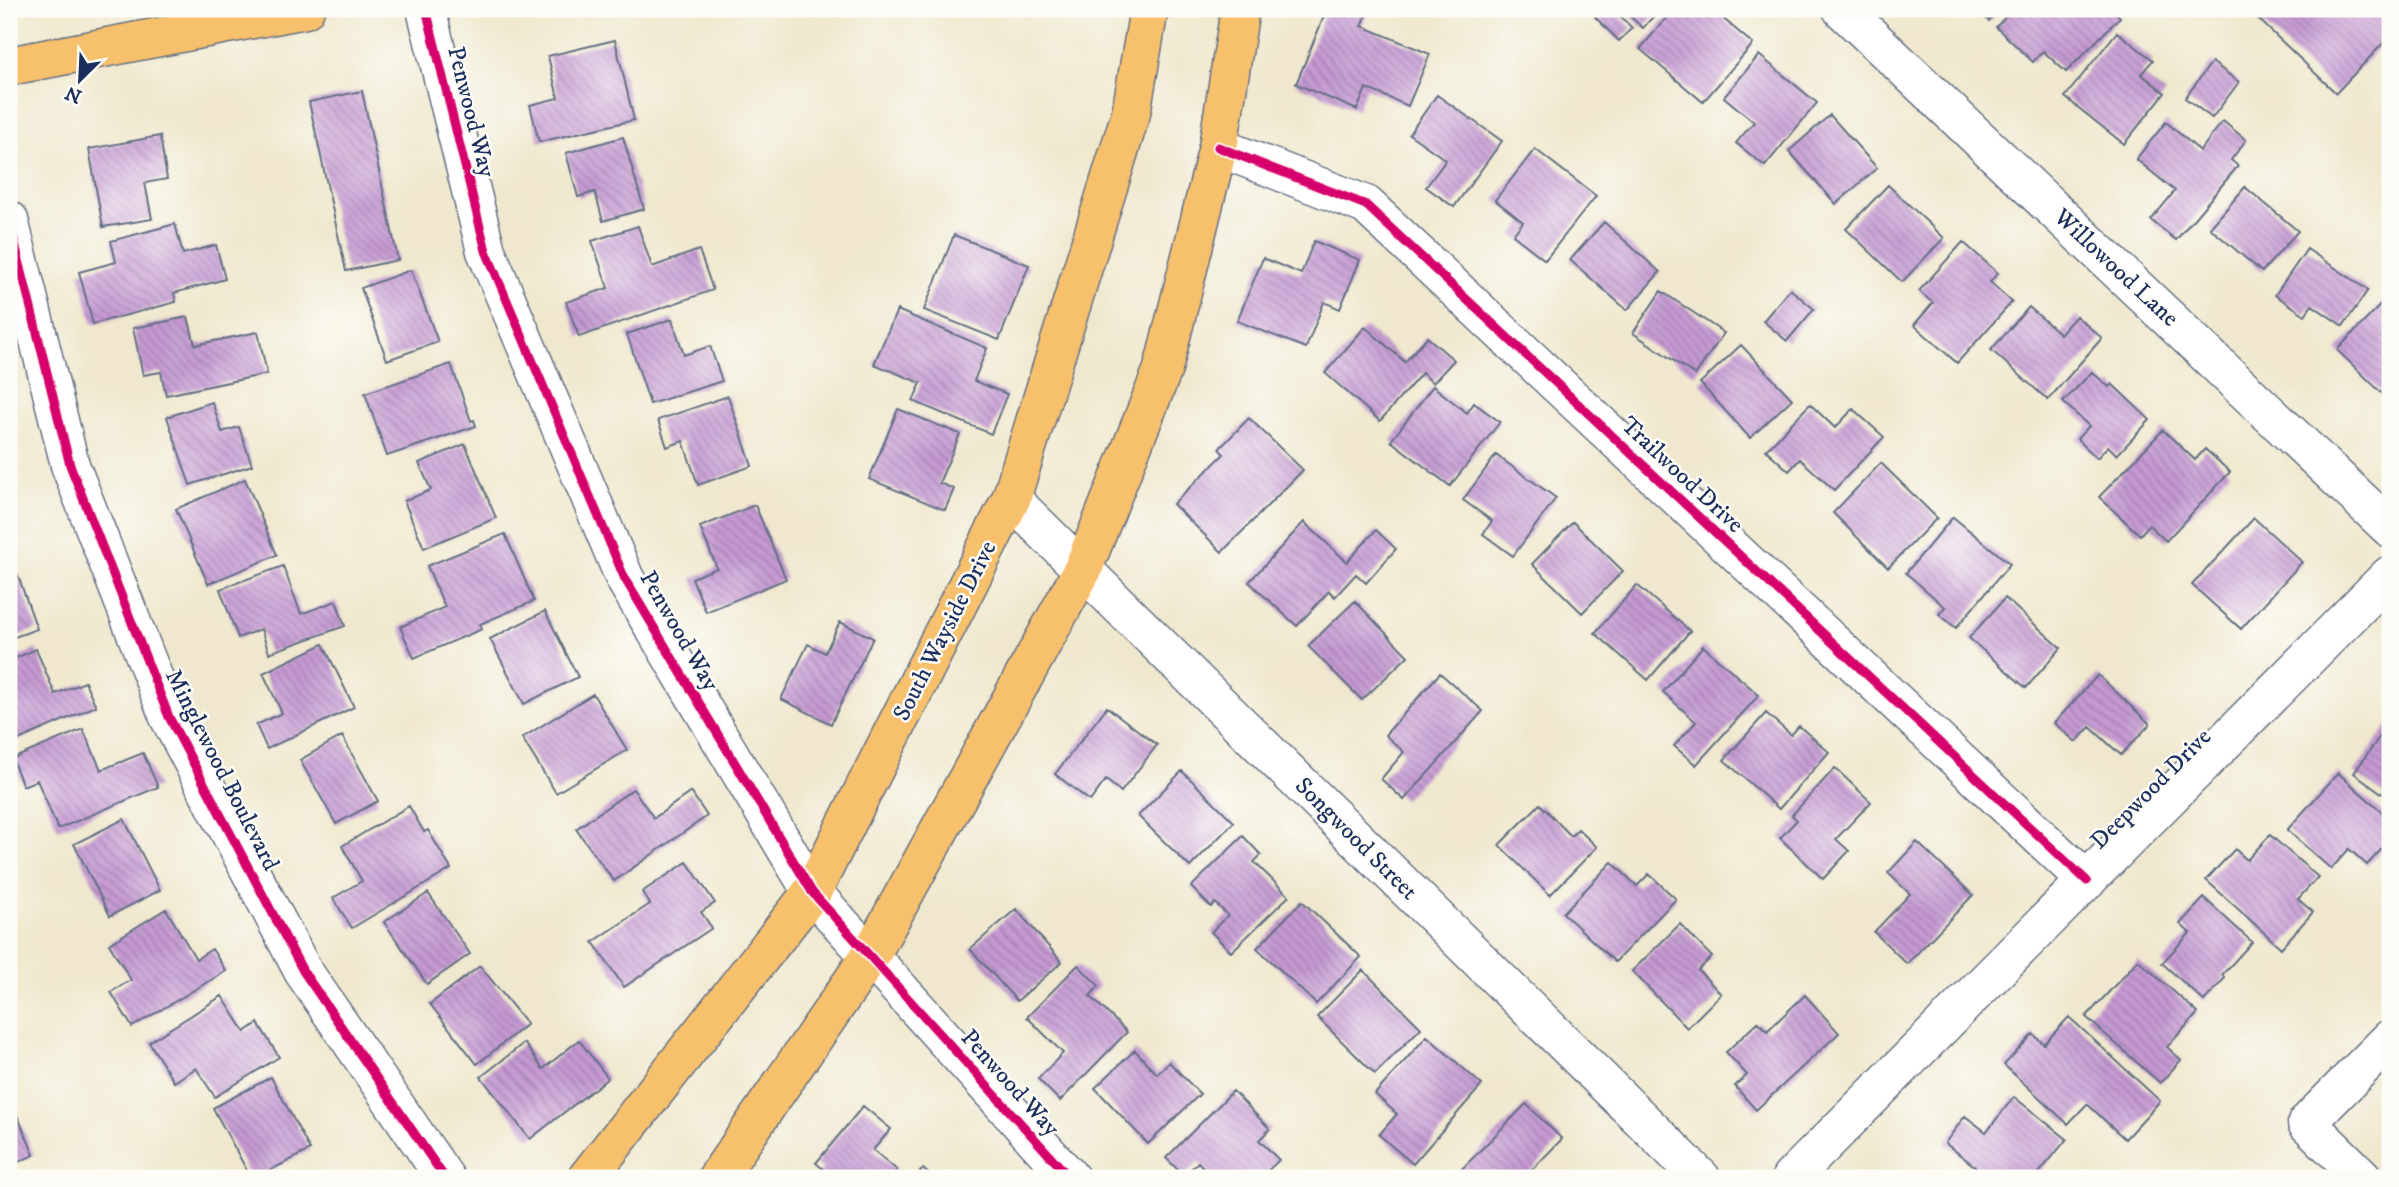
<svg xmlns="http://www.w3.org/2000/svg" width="2399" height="1187" viewBox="0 0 2399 1187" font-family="'IM FELL DW Pica',serif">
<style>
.building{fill:url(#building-back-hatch)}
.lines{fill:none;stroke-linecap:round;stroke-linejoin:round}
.minor-casing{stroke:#657085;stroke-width:41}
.major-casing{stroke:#657085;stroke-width:41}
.minor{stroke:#fff;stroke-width:38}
.major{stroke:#f7c06c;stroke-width:38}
.cycleway-casing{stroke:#fdfcf7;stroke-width:13}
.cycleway{stroke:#d6006c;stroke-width:9}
.labels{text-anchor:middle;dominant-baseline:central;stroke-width:5;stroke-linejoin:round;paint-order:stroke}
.street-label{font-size:24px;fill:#1b2f5e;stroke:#fdfcf7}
</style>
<defs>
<pattern id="building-back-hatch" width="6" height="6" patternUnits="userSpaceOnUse" patternTransform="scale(1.75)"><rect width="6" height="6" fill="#c59ad3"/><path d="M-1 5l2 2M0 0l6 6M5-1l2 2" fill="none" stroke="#9f7eae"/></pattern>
</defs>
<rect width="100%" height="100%" fill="#fdfcf7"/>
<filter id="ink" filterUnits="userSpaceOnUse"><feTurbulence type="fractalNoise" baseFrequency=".0143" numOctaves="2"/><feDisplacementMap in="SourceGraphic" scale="14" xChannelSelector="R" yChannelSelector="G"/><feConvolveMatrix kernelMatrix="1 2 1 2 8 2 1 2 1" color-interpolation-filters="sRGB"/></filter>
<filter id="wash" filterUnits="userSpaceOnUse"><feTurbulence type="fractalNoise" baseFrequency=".00686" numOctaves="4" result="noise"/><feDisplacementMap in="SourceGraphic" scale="28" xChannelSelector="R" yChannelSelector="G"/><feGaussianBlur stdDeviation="1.57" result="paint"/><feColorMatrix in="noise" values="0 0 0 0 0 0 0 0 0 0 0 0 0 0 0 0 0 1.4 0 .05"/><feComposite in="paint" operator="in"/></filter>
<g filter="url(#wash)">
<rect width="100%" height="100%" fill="#efe8ce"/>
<g id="blocks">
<!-- building -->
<path class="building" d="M1327,9h42l-7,17 68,28 -22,52 -42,-18 -9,22 -61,-26z
M1603,9h10l19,19 -13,13 -24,-24z
M1622,9h38l-17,19z
M1674,9h38l41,35 -50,58 -63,-53z
M1975,9h25l-11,12z
M2013,9h98l9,8 -54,55 -23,-21 -10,11 -37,-35z
M2248,9h142v27l-54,57z
M2117,32l36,28 -12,14 24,19 -41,51 -59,-47z
M615,40l19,80 -95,22 -9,-37 28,-7 -10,-42z
M1759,55l58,48 -52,63 -29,-23 18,-21 -30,-25z
M2212,62l27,20 -27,36 -27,-20z
M362,91l36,169 -52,11 -37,-169z
M1437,95l65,46 -48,66 -28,-20 20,-27 -37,-26z
M1830,115l47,53 -41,36 -47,-53z
M2223,121l23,19 -15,20 7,6 -62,74 -25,-20 24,-29 -39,-32 30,-37 34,29z
M160,136l7,43 -22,4 7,36 -49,8 -14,-78z
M623,137l21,72 -41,12 -8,-29 -17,5 -12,-44z
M1535,149l61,47 -51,64 -32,-25 10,-13 -28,-22z
M1888,185l56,53 -42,44 -56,-53z
M2245,187l53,44 -36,41 -52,-44z
M1604,222l56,50 -33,38 -57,-50z
M175,224l8,30 33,-9 9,34 -51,14 2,9 -83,22 -14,-52 37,-10 -5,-21z
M638,226l14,41 47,-17 14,40 -134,47 -13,-35 42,-14 -16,-47z
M954,235l75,30 -30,75 -75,-30z
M1314,241l46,19 -20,49 -16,-7 -18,46 -69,-27 26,-63 38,16z
M1963,242l35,31 -8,9 22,20 -55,61 -43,-38 19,-22 -14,-12z
M2307,249l61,41 -25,36 -31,-21 -7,10 -30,-20z
M411,270l27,72 -51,18 -26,-72z
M1790,289l24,20 -27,32 -24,-20z
M1661,291l63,42 -29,42 -62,-42z
M2390,295v106l-53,-51z
M2029,307l31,27 16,-18 26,22 -54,62 -57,-50z
M897,310l90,38 -13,33 33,13 -16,40 -78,-33 8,-18 -47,-19z
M188,317l7,28 63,-13 9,42 -101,21 -5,-23 -18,3 -10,-47z
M672,319l12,36 26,-9 12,35 -72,23 -23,-70z
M1365,327l40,35 22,-25 27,23 -21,23 -11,-10 -42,48 -55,-48z
M1741,345l51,54 -42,39 -50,-55z
M451,364l20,57 3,-1 2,6 -89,30 -22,-63z
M2092,372l17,15 3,-3 38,36 -33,35 -9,-9 -11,12 -20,-19 12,-13 -26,-24z
M1433,386l34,27 7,-10 26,19 -50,64 -59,-45z
M728,396l24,70 -54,19 -15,-44 -16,6 -9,-27z
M212,402l10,30 17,-5 13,38 -62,20 -23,-68z
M1810,404l25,24 18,-19 31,28 -50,53 -34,-31 -11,12 -23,-21z
M898,409l62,25 -21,49 15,6 -9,21 -76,-31z
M1249,418l54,52 -81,82 -49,-48 51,-50 -5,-5z
M2163,430l32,30 10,-11 25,23 -64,69 -17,-16 -9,10 -41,-38z
M465,444l31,74 -72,30 -20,-47 27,-11 -12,-27z
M1496,455l60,43 -43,58 -30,-22 9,-13 -29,-21z
M1881,463l56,55 -49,50 -55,-55z
M245,479l32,76 -69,29 -32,-75z
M755,505l31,74 -80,33 -14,-34 25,-10 -17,-41z
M1953,517l57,47 -54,64 -17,-14 6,-7 -39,-34z
M2254,518l48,44 -61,67 -49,-44z
M1304,522l43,40 29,-32 20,19 -30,34 -10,-9 -21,23 -6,-6 -32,35 -48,-44z
M1573,522l50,49 -41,42 -50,-49z
M505,534l29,67 -54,23 2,5 -68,29 -14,-31 45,-20 -18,-41z
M12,559l25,70 -28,10v-78z
M283,566l18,48 35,-13 9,25 -76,27 -8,-24 -23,9 -18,-49z
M1637,585l53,46 -42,49 -53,-47z
M2005,598l56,50 -35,40 -57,-50z
M1355,601l53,55 -46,44 -54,-54z
M545,611l33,66 -54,27 -34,-65z
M840,622l33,16 -42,86 -50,-25 27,-55 17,9z
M323,644l31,63 -87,42 -11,-24 26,-12 -19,-40z
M1703,646l56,49 -63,70 -22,-19 22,-24 -33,-30z
M36,649l19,45 30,-12 11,24 -82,36 -5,-13v-21l6,-3 -6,-13v-31z
M1440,673l43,38 -79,89 -23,-21 23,-27 -19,-17z
M2098,675l52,49 -29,31 -31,-28 -14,15 -22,-19z
M593,694l34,56 -71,43 -34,-55z
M1107,707l50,38 -36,47 -15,-12 -16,21 -35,-27z
M1766,713l25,22 8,-9 30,26 -50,57 -55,-49z
M2390,722v77l-36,-26z
M83,729l18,41 42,-17 15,34 -100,42 -21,-49 -14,6 -11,-27z
M342,736l36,65 -42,23 -36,-64z
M1835,768l36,34 -35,37 13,12 -26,28 -43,-41 17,-18 -5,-5z
M1182,771l52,51 -44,45 -52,-51z
M2338,773l52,46v21l-23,25 -18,-16 -18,20 -44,-39z
M633,789l21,29 37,-26 16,24 -93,65 -38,-52z
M1540,804l31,32 7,-7 19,18 -47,48 -51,-50z
M409,806l15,26 4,-2 23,39 -99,59 -19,-30 29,-17 -20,-35z
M124,819l36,71 -50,26 -36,-72z
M2270,835l48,42 -20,22 15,13 -32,36 -75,-68 29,-31 12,11z
M1243,836l18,19 -7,7 35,34 -58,56 -20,-20 17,-17 -13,-12 -4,4 -20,-20z
M1917,842l56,53 -66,69 -33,-32 36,-38 -22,-21z
M687,862l28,41 -14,9 11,16 -88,59 -31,-45 57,-38 -8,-12z
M1612,862l25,24 12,-12 27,25 -61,63 -52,-49z
M428,893l42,61 -43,30 -43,-62z
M2204,898l48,44 -30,33 3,3 -21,23 -42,-38 28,-30 -10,-9z
M1302,901l59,56 -45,47 -59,-56z
M166,909l30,50 16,-10 14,22 -94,56 -21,-35 20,-12 -22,-36z
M1016,909l46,53 -45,39 -47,-52z
M1680,924l32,33 -14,13 23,24 -34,34 -55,-57z
M2138,960l60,53 -31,34 14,13 -21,23 -74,-66z
M1078,965l21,21 -9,10 37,36 -67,69 -22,-22 25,-26 -36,-36z
M480,966l47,58 -50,40 -47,-60z
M1363,970l58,58 -46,46 -58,-57z
M1805,995l34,38 -83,77 -21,-24 12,-11 -21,-23 32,-30 9,9z
M222,996l23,36 13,-9 21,34 -64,40 -19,-29 -22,14 -25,-40z
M2069,1017l91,84 -35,38 -38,-35 -19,20 -64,-59 29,-31 11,10z
M1427,1036l55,49 -69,79 -34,-29 18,-21 -22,-20z
M579,1040l29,38 -78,61 -49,-62 43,-34 19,26z
M1135,1050l22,24 12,-12 31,32 -52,50 -53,-56z
M271,1077l39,73 -55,28h-4l-38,-70z
M1233,1091l37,38 -11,11 20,20 -19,18h-47l-15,-16 -14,14 -18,-18z
M9,1096l25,59 -25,11z
M2014,1097l53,42 -32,39h-45l-45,-35 20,-27 21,16z
M1526,1104l36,35 -38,39h-62l-5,-4z
M863,1106l28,23 -18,21 24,20 -7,8h-75l8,-9 -7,-6z
M923,1169l10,9h-20z"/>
</g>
</g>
<g filter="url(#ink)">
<use href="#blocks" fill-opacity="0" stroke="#657085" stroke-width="2"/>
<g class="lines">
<!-- minor casing -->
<g class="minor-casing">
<path id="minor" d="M426,9l60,242 139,328 187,313 258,286
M1842,9l548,519
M1218,147l148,58 721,676
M9,220l61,245 99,252 134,254 142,207
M1011,499l690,679
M1791,1178l599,-603
M2363,1178l-56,-55 83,-84"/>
</g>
<!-- major casing -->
<g class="major-casing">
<path id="major" d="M9,66l296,-57
M587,1178l225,-286 199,-393 120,-386 18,-104
M717,1178l153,-222 213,-387 80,-200 55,-222 22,-138"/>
</g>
<!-- minor -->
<use href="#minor" class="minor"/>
<!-- major -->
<use href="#major" class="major"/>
<!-- cycleway casing -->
<g class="cycleway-casing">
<path id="cycleway" d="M426,9l60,242 139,328 187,313 258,286
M1218,147l148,58 721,676
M9,220l61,245 99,252 134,254 142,207"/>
</g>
<!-- cycleway -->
<use href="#cycleway" class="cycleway"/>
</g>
</g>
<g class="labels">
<!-- street labels -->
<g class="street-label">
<text transform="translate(471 112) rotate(76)">Penwood Way</text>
<text transform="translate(2116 268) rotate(43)">Willowood Lane</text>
<text transform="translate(1682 475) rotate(43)">Trailwood Drive</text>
<text transform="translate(679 631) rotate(60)">Penwood Way</text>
<text transform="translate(945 631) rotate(-63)">South Wayside Drive</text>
<text transform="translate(222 770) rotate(63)">Minglewood Boulevard</text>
<text transform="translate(2151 789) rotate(-45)">Deepwood Drive</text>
<text transform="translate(1356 839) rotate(45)">Songwood Street</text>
<text transform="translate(1010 1083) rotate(48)">Penwood Way</text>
</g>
</g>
<!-- margin -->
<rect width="2399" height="1187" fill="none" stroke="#fdfcf7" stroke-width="35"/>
<!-- north arrow -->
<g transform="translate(80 80) rotate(204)" stroke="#fdfcf7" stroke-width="5" paint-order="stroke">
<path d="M0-5L12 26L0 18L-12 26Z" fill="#1b2f5e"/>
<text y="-10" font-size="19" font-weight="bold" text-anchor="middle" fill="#1b2f5e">N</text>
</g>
</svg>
